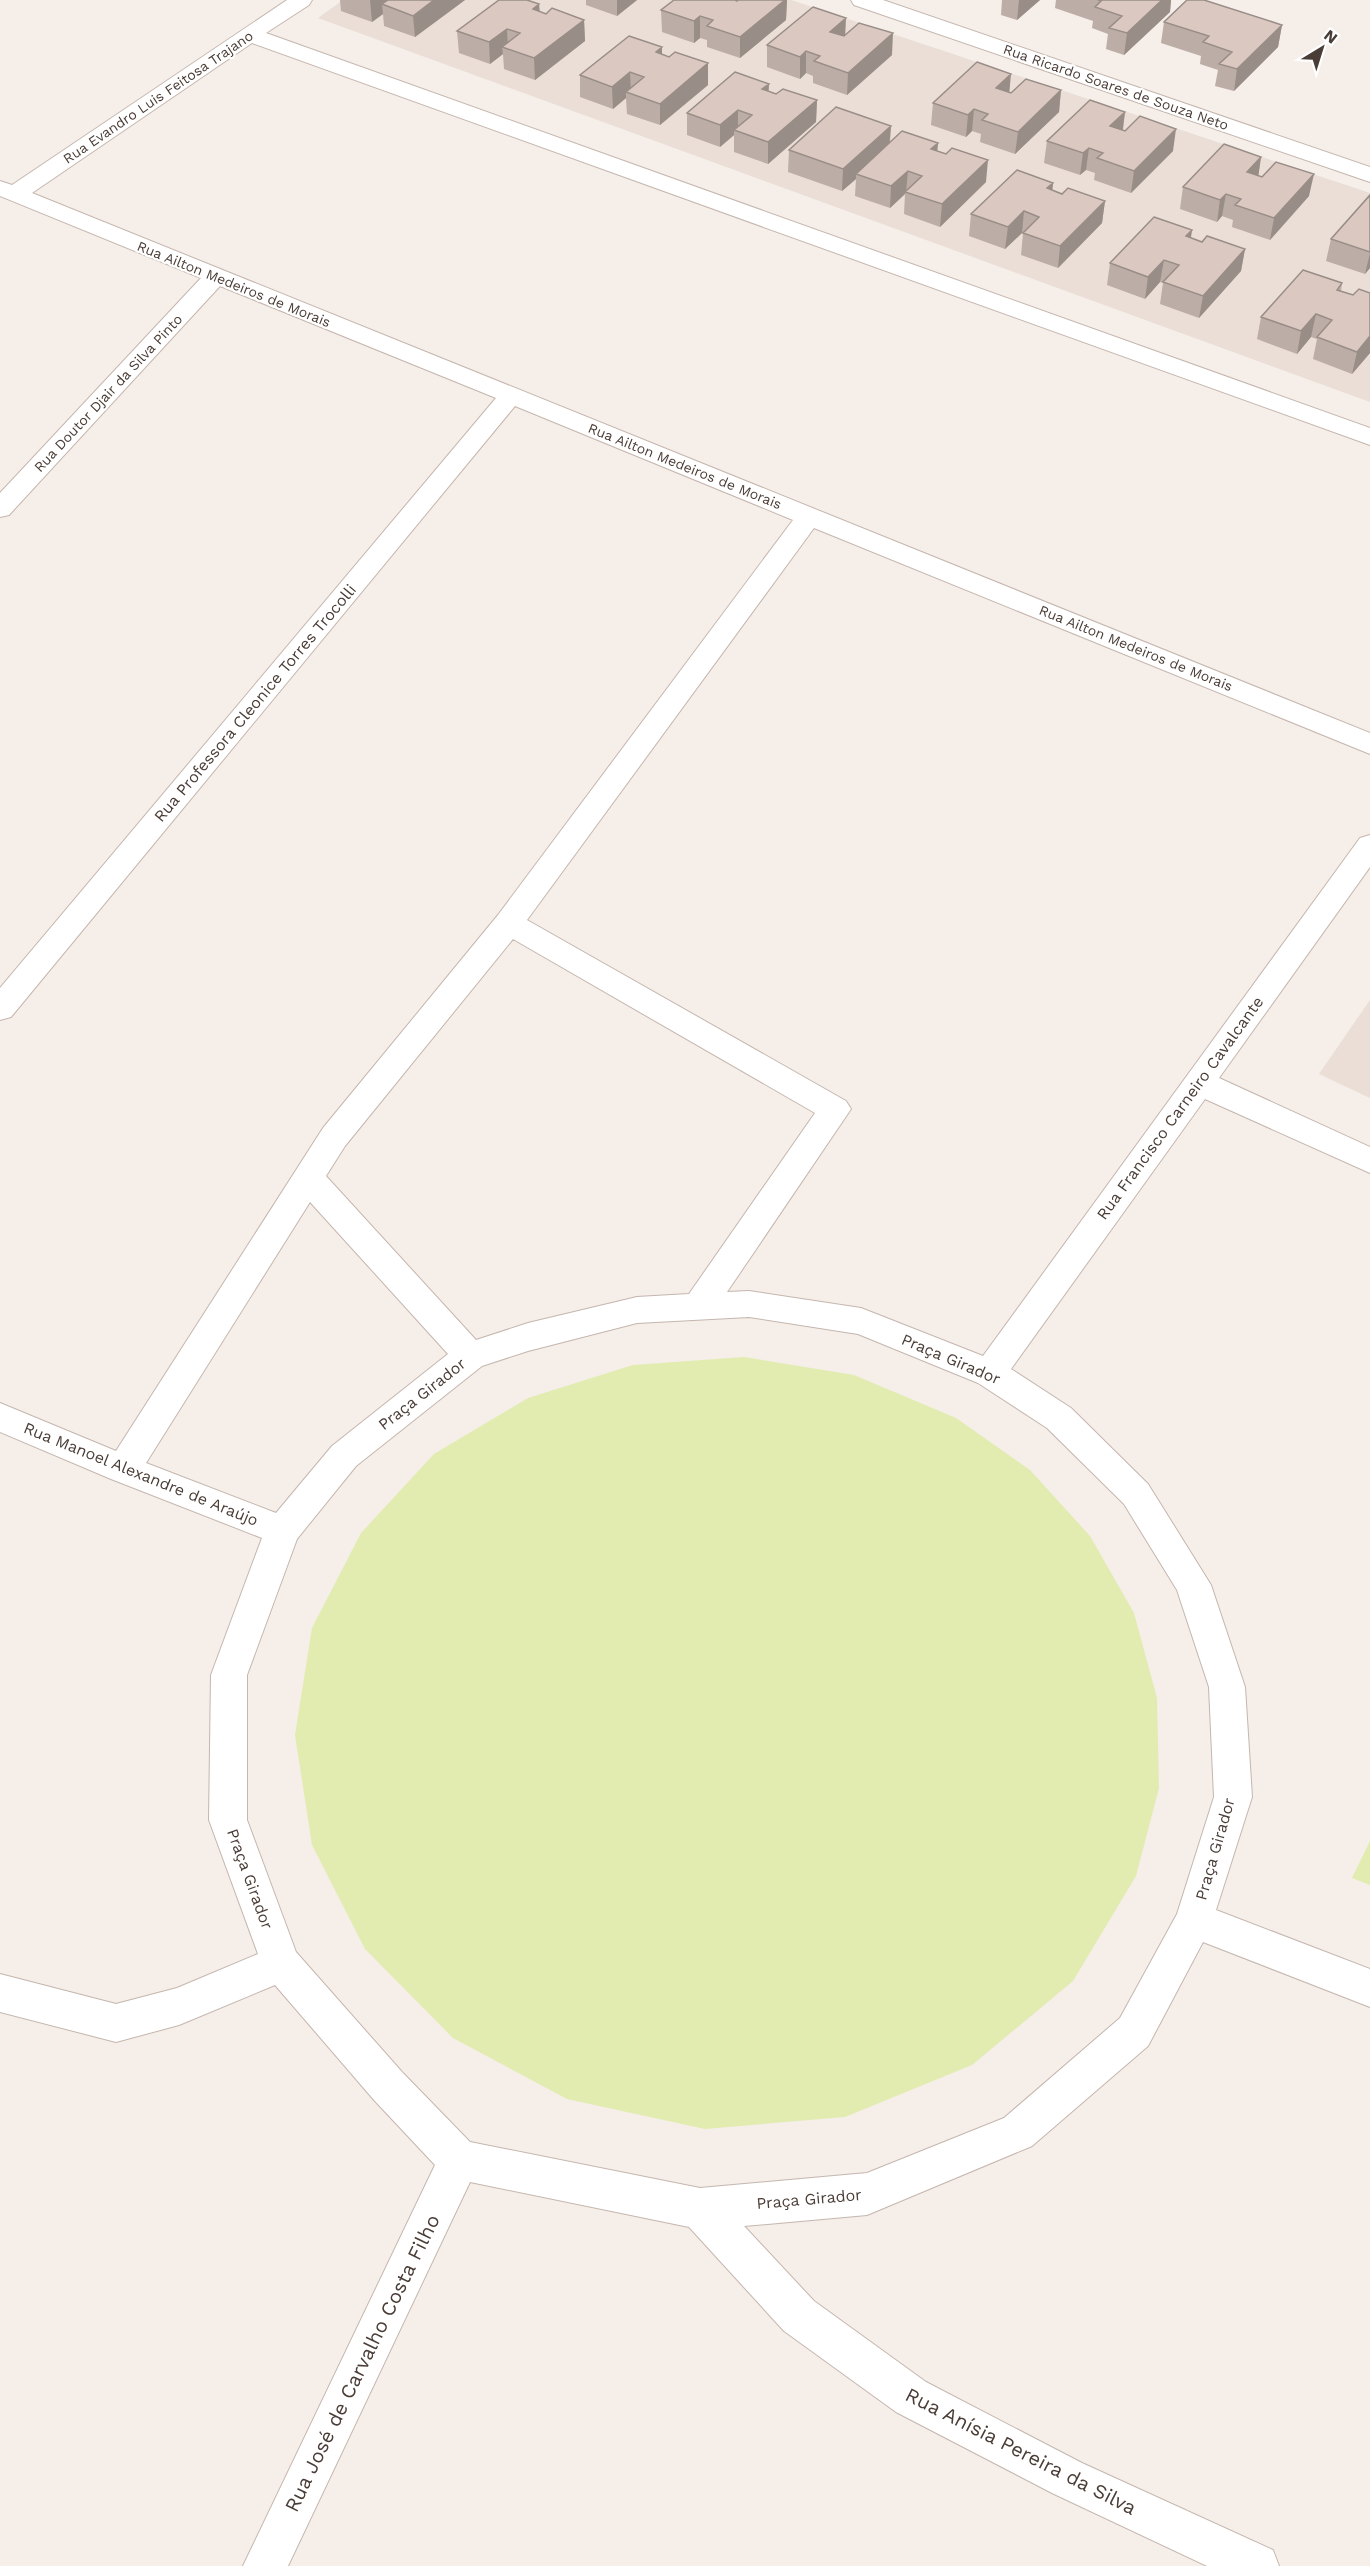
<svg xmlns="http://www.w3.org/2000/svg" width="1370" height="2566" viewBox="0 0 1370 2566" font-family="'Work Sans',sans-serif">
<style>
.residential{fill:#eaded7}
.green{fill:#e2ecb0}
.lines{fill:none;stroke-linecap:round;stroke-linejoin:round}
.minor-casing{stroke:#c5b6ae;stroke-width:2}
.minor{fill:#fff;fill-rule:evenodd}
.wall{fill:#bcada6}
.shaded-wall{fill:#998d87}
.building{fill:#dbc9c1;stroke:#998d87;stroke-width:1.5}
.labels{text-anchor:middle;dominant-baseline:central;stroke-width:4.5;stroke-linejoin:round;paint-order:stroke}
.far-street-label{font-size:14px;fill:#4a3d37;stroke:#fff}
.street-label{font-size:16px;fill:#4a3d37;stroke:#fff}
.near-street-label{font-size:20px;fill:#4a3d37;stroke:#fff}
</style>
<rect width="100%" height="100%" fill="#f5eee9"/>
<!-- residential -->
<path class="residential" d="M343,0h448l579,193v209l-1052,-384z
M1370,1000v98l-51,-24z"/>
<!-- green -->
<path class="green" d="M744,1357l110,18 102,43 74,52 60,66 44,77 23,85 2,90 -23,88 -63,105 -101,84 -127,52 -140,12 -138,-30 -114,-61 -88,-89 -53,-104 -17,-110 17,-107 49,-95 73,-79 94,-56 105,-33z
M1370,1841v44l-18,-7z"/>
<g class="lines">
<!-- minor casing -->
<g class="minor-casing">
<path id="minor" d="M287,0h25l-3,5 -43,28 1104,395v17l-1118,-402 -220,150 1338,540v21l-556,-226 -287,392 319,181 5,8 -124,183 22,-1 112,17 122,48 377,-518 10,-3v32l-151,211 151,69v26l-165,-74 -194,270 60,39 77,76 63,101 34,102 7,110 -36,113 154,59v38l-167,-65 -55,104 -116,100 -165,69 -123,11 70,75 112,81 156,81 191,87 6,16h-72l-155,-73 -156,-81 -112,-81 -95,-104 -219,-45 -182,384h-45l192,-401 -61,-65 -99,-115 -96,40 -63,17 -116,-30v-38l116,30 61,-16 81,-34 -49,-134 2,-145 51,-137 -151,-59 -111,-47v-29l116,48 207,-323 175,-213 295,-395 -278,-114 -504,611 -11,3v-32l496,-590 -276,-112 -211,229 -9,2v-24l201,-215 -201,-82v-15l12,4zM513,939l302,174 -126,181 -52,3 -109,26 -52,17 -150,-164 19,-30zM310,1202l138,152 -116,92 -56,67 -130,-50zM749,1317l109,17 120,49 69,45 77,76 53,86 32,97 5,110 -37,117 -57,104 -116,100 -137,55 -167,15 -230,-46 -68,-70 -106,-120 -49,-132v-145l50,-136 59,-73 126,-100 46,-15 109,-28z
M851,0h32l487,167v15l-516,-177z"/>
</g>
<!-- minor -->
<use href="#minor" class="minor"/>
</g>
<!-- wall -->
<path class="wall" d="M340,0h125l-50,37 -31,-11 -1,-12 -11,8 -31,-11z
M586,0h51l-20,16 -31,-11z
M674,0h113l-1,20 -46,38 -33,-11v-7l-7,-2 -6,5 -32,-11 -1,-22z
M1002,0h38l-23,20 -16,-5z
M1056,0h115l-1,12 -46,43 -18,-6 2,-15 -16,-6 1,-7 -38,-13z
M539,4l1,8 6,2 38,6 1,21 -50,39 -31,-11 -1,-15 -13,10 -31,-11 -2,-22z
M1164,22l118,3 -4,22 -44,44 -19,-5 3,-16 -18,-6 1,-8 -40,-13z
M845,35l47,20 -45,40 -34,-12v-7l-7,-3 -6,6 -33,-12v-22z
M662,54l46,31 -48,40 -33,-11 -1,-16 -13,11 -33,-12v-22z
M1061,90l-2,22 -44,42 -35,-12 1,-8 -9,-3 -6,6 -35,-12 2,-22 77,-10z
M769,91l7,3 41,6 -1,22 -48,42 -34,-12v-17l-14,12 -33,-12v-22z
M1125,112l-2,19 50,20 -42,42 -37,-13 1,-7 -9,-3 -6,5 -36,-12 3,-22z
M891,126l-1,17h48l-1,8 49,31 -46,45 -36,-13 1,-20 -15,14 -35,-12 1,-17 -14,12 -54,-19 1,-22z
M1261,157l-3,18 51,21 -39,44 -38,-13 1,-7 -11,-4 -5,6 -37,-13 3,-22z
M1053,183l-1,7 10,4 43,7 -3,22 -44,45 -37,-13 2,-21 -1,-1 -17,16 -36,-13 2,-22z
M1370,195v73l-5,6 -39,-13 5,-22z
M1192,230l-1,8 11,4 43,7 -4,22 -42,47 -39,-14 3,-21 -3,-1 -15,17 -38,-14 3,-22z
M1342,283l-1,8 29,62 -18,21 -39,-15 4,-20 -6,-2 -14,17 -40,-15 4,-22z"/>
<!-- shaded-wall -->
<path class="shaded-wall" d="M370,0h19l-7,4 1,10 -11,8z
M434,0h31l-50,37 -2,-21z
M617,0h20l-20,16z
M785,0h2l-1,20 -46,38v-21z
M1019,0h21l-23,20z
M1162,0h9l-1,12 -46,43 3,-22z
M539,4l1,22 -7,-17z
M700,16v22l-6,5v-22z
M846,18l-1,22 -15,-8z
M584,20l1,21 -50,39 -1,-22z
M1282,25l-4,22 -44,44 3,-22z
M507,29l1,20 -6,-2 1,7 -13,10 -1,-22z
M893,33l-1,22 -45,40 1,-22z
M662,47v22l-6,-17z
M806,51v22l-6,6v-22z
M708,63v22l-48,40v-21z
M630,72l1,21 -5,-1v6l-13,11 -1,-22z
M1011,74l-2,22 -13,-8z
M769,84l-1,22 -6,-17z
M1061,90l-2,22 -44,42 3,-22z
M817,100l-1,22 -48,42v-22z
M974,109l-2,22 -6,6 2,-22z
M738,110v21l-4,-1v5l-14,12v-22z
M1125,112l-3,22 -12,-8z
M891,126l-2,22 -33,26v5l-14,12 1,-22z
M1176,129l-3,22 -42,42 3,-22z
M938,143l-2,22 -5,-16z
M1089,148l-3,22 -6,5 3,-22z
M1261,157l-3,22 -11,-7z
M988,160l-2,22 -46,45 2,-23z
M908,171l-2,21h-1v2l-15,14 1,-22z
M1314,174l-5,22 -39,44 4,-22z
M1053,183l-2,22 -4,-17z
M1226,194l-4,22 -5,6 3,-22z
M1105,201l-3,22 -44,45 2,-22z
M1024,211l-2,22 -17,16 3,-22z
M1192,230l-4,22 -2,-16z
M1245,249l-4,22 -42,47 4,-22z
M1370,253v15l-5,6z
M1164,260l-4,22 -15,17 3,-22z
M1316,314l-5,23 -14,17 4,-23z
M1370,336v17l-18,21 5,-22z"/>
<!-- building -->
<path class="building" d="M388,0h46l-21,16 -31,-12z
M499,0h28l12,4 -6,5 13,5 6,-6 32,12 -50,38 -32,-11 18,-14 -13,-4 -18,13 -32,-11z
M674,0h61l2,1 1,-1h47l-45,37 -33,-11 6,-6 -13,-4 -6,5 -33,-11z
M1098,0h64l-35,33 -18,-5 13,-12 -27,-9 6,-6z
M1187,0h17l78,25 -45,44 -18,-5 13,-12 -29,-10 6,-6 -45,-14z
M813,7l33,11 -16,14 14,4 15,-13 34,10 -45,40 -34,-12 6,-5 -14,-5 -6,6 -33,-12z
M629,36l33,11 -6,5 13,5 6,-5 33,11 -48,41 -34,-12 18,-15 -14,-5 -18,15 -32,-12z
M977,62l34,12 -15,14 15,5 15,-14 35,11 -43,42 -36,-12 6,-6 -14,-5 -6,6 -35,-12z
M735,72l34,12 -7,5 14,5 7,-5 34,11 -49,42 -34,-12 18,-15 -14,-5 -18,15 -33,-12z
M1090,100l35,12 -15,14 15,5 15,-15 36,13 -42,42 -37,-13 6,-5 -14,-5 -6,5 -36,-12z
M836,107l55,19 -48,43 -54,-19z
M902,131l36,12 -7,6 15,5 6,-6 36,12 -46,44 -37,-12 17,-16 -14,-5 -17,15 -35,-12z
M1224,144l37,13 -14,15 15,5 14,-15 38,12 -40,44 -39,-13 6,-6 -15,-5 -6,6 -37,-13z
M1017,170l36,13 -6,5 15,6 6,-6 37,13 -45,45 -37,-13 16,-16 -15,-6 -16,16 -37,-13z
M1370,195v57l-39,-13z
M1154,217l38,13 -6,6 16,6 5,-6 38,13 -42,47 -40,-14 16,-17 -15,-5 -16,17 -38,-14z
M1303,270l39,13 -5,7 16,5 6,-6 11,4v43l-13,16 -40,-15 15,-17 -16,-6 -15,17 -40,-14z"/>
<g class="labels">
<!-- far-street labels -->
<g class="far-street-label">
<text transform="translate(1116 87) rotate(19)">Rua Ricardo Soares de Souza Neto</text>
<text transform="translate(158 97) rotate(-34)">Rua Evandro Luis Feitosa Trajano</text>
<text transform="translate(234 284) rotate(22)">Rua Ailton Medeiros de Morais</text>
<text transform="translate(108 393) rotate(-47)">Rua Doutor Djair da Silva Pinto</text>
<text transform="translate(685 466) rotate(22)">Rua Ailton Medeiros de Morais</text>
<text transform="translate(1136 648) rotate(22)">Rua Ailton Medeiros de Morais</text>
</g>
<!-- street labels -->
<g class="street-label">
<text transform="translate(255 703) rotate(-50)">Rua Professora Cleonice Torres Trocolli</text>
<text transform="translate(1180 1108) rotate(-54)">Rua Francisco Carneiro Cavalcante</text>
<text transform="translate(951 1359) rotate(23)">Praça Girador</text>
<text transform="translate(422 1394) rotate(-38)">Praça Girador</text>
<text transform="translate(141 1474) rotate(22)">Rua Manoel Alexandre de Araújo</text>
<text transform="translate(1215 1849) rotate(-74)">Praça Girador</text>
<text transform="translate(250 1879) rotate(70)">Praça Girador</text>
<text transform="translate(809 2199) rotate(-5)">Praça Girador</text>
</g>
<!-- near-street labels -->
<g class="near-street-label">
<text transform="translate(362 2363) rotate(-64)">Rua José de Carvalho Costa Filho</text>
<text transform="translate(1021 2451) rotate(27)">Rua Anísia Pereira da Silva</text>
</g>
</g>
<!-- north arrow -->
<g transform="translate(1322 48) rotate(38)" stroke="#ffffff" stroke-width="4.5" paint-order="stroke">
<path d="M0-4.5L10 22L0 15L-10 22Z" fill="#4a3d37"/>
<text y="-9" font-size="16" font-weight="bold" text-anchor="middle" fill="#4a3d37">N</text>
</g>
</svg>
